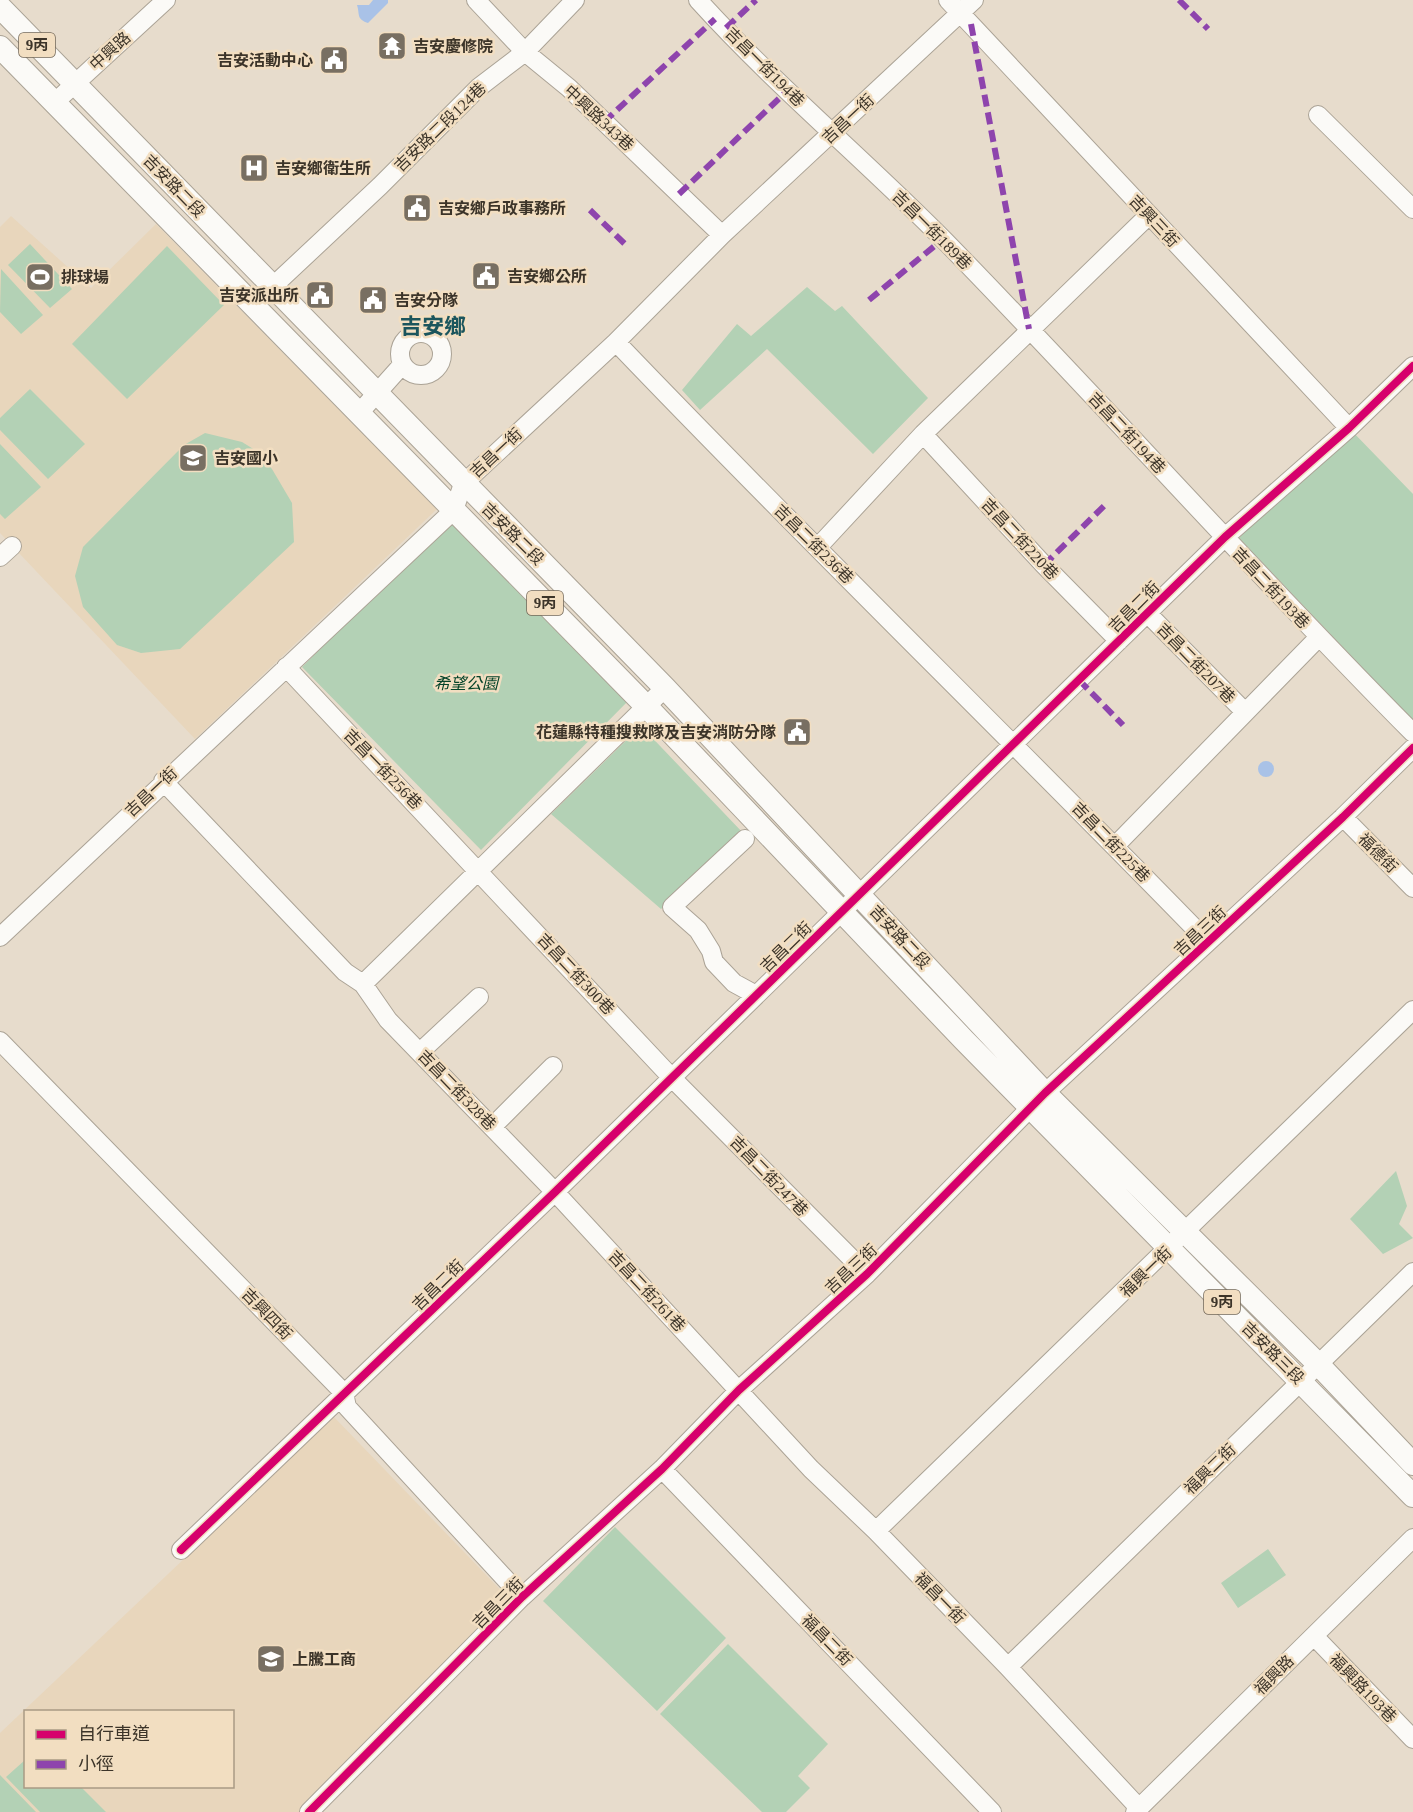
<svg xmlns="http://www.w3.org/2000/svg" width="1413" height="1812" viewBox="0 0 1413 1812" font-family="'Times New Roman','Noto Sans TC',serif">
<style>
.built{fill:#e8d6bc;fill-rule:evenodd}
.green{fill:#b3d1b5}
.water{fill:#a9c2e7}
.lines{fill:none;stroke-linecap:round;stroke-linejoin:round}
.minor-casing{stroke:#aba396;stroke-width:20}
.major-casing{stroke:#aba396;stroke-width:24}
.minor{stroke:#fbfaf7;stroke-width:18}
.major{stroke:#fbfaf7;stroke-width:22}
.quiet{stroke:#8e44ad;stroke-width:6;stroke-dasharray:12 6;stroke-linecap:butt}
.cycleway-casing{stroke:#f2dec1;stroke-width:11}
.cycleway{stroke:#d6006c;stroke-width:8}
.labels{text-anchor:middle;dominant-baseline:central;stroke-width:5;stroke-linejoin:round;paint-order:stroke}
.shield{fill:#f2dec1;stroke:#736757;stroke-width:1.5}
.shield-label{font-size:15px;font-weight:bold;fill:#3c3429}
.poi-label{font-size:16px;font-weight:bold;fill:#3c3429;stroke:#f2dec1;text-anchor:start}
.street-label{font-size:16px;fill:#3c3429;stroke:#f2dec1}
.park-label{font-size:16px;font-style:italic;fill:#044329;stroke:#f2dec1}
.district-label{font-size:22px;font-weight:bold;fill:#1b555d;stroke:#f2dec1}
</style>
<rect width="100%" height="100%" fill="#e7dccc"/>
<!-- built -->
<path class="built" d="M11,216l80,72 65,-64 281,285 -242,230 -195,-206v-306z
M334,1417l183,190 -208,205h-309v-79zM26,1712h206v74h-206z"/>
<!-- green -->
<path class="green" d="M30,244l42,45 -22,19 -42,-43z
M167,246l57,59 -97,94 -55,-55z
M1,269l42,46 -22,19 -21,-22z
M807,287l28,24 7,-5 86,92 -55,56 -106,-105 -67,61 -18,-20 55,-66 14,12z
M30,389l55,55 -37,35 -48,-49v-12z
M1349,428l64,66v227l-174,-183z
M205,433l37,9 13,8 17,19 20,34 2,39 -114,107 -39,4 -24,-8 -34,-38 -8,-31 8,-29 101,-102z
M0,444l41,43 -36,32 -5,-5z
M454,517l176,182 -149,151 -179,-183z
M641,726l103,108 -83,75 -110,-95z
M1396,1171l11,35 -8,18 14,14 -30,16 -33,-35z
M615,1527l111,111 -69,73 -114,-110z
M1268,1549l18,26 -48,33 -17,-25z
M728,1644l100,100 -30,32 12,12 -24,24h-24l-102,-98z
M25,1760l1,26 55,1 25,25h-66l-34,-35z
M0,1775l36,37h-36z"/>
<!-- water -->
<path class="water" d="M373,0h15v3l-20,20c-12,-4 -8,-9 -11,-18h12z
M1258 769a8 8 0 1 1 16 0a8 8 0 1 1-16 0Z"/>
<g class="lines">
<!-- minor casing -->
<g class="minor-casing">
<path id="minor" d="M476,0l49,52 44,36 153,147
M698,0c77,85 166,159 247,241 158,162 308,331 468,492
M948,0l401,428
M54,103l112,-103
M1318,115l95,94
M253,305l127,-119 98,-98 47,-36 50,-52
M400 354a21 21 0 1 1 42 0a21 21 0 1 1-42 0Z
M616,342c194,203 396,398 592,600
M360,412l42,-47
M923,434l121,131 75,76
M818,547l105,-113 226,-219
M0,557l12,-11
M1147,613l98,99
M286,667l386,411 195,196
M163,781l182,191 18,12 302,-296
M1343,817l70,71
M745,839l-73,68 26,23 13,21 3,11 20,21 22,12
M1115,846l203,-208
M0,937l454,-427 9,-26 153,-142 106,-107 252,-235
M363,984l25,36 167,172 256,277 65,62 132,136 131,141
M0,1041l344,352 3,14 175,190
M420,1052l59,-55
M492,1127l61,-61
M662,1469l330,343
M876,1531l537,-521
M181,1550l374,-358 670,-655 124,-109 64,-62
M1314,1636l99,103
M1008,1667l405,-395
M309,1812l213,-215 140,-128 77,-79 128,-116 178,-181 298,-276 70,-69
M1135,1812l278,-274"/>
</g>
<!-- major casing -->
<g class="major-casing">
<path id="major" d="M0,7l665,681 380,405 273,271 95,100
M0,47l646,659 318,334 449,456"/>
</g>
<!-- minor -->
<use href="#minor" class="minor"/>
<!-- major -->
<use href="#major" class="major"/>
<!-- quiet -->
<path class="quiet" d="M1179,0l29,29
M971,24l58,305
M726,28l30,-28
M604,122l111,-103
M679,194l108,-103
M590,210l38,37
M869,300l74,-61
M1044,565l63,-62
M1079,680l44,45"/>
<!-- cycleway casing -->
<g class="cycleway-casing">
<path id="cycleway" d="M181,1550l374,-358 670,-655 124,-109 64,-62
M309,1812l213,-215 140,-128 77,-79 128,-116 178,-181 298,-276 70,-69"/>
</g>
<!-- cycleway -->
<use href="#cycleway" class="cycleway"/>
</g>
<!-- icons -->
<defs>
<g id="temple-square" transform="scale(1.5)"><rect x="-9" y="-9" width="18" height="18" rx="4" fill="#786f62" stroke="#f2dec1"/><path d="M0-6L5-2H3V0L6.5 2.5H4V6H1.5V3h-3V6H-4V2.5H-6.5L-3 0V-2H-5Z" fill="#fff"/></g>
<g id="civic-square" transform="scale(1.5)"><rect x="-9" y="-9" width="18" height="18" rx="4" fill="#786f62" stroke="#f2dec1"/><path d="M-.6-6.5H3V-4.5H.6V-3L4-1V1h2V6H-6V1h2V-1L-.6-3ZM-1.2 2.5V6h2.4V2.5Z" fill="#fff"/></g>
<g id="hospital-square" transform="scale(1.5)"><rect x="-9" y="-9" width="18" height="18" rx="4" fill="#786f62" stroke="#f2dec1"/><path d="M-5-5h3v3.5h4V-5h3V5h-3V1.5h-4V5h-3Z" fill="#fff"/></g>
<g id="stadium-square" transform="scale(1.5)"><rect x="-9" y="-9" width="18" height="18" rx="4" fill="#786f62" stroke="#f2dec1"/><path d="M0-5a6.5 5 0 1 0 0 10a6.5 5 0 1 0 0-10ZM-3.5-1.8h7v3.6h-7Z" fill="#fff"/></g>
<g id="school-square" transform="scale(1.5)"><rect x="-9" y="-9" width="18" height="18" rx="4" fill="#786f62" stroke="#f2dec1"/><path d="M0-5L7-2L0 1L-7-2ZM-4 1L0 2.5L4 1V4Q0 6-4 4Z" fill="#fff"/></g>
</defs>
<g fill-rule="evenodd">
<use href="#temple-square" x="392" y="46"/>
<use href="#civic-square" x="334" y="60"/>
<use href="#hospital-square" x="254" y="168"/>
<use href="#civic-square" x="417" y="208"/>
<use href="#civic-square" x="486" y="276"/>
<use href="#stadium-square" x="40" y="277"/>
<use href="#civic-square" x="320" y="295"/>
<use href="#civic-square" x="373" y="300"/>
<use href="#school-square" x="193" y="458"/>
<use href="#civic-square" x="797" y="732"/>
<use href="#school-square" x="271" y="1659"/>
</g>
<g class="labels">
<!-- shield labels -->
<g class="shield">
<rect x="19" y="33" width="36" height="24" rx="4.5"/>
<rect x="527" y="591" width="36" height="24" rx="4.5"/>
<rect x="1204" y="1290" width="36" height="24" rx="4.5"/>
</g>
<g class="shield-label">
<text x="37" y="45">9丙</text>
<text x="545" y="603">9丙</text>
<text x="1222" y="1302">9丙</text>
</g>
<!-- poi labels -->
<g class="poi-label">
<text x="413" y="46">吉安慶修院</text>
<text x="313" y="60" text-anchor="end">吉安活動中心</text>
<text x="275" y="168">吉安鄉衛生所</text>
<text x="438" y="208">吉安鄉戶政事務所</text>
<text x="507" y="276">吉安鄉公所</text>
<text x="61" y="277">排球場</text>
<text x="299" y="295" text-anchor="end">吉安派出所</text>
<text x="394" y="300">吉安分隊</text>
<text x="214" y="458">吉安國小</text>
<text x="776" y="732" text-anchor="end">花蓮縣特種搜救隊及吉安消防分隊</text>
<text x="292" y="1659">上騰工商</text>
</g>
<!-- street labels -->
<g class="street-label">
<text transform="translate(110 51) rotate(-42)">中興路</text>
<text transform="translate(765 67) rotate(45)">吉昌一街194巷</text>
<text transform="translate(599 118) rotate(43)">中興路343巷</text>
<text transform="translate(848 119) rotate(-43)">吉昌一街</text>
<text transform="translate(440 127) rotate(-44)">吉安路二段124巷</text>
<text transform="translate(174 186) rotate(46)">吉安路二段</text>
<text transform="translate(1154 221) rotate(47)">吉興三街</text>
<text transform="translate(932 230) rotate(45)">吉昌一街189巷</text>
<text transform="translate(1127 433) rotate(47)">吉昌二街194巷</text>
<text transform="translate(496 453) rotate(-43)">吉昌一街</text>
<text transform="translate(513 534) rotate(45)">吉安路二段</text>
<text transform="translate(1020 539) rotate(47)">吉昌二街220巷</text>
<text transform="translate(814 544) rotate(45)">吉昌二街236巷</text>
<text transform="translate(1271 588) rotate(47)">吉昌二街193巷</text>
<text transform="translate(1134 607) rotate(-45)">吉昌二街</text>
<text transform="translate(1196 663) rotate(46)">吉昌二街207巷</text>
<text transform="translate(383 769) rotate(46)">吉昌一街256巷</text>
<text transform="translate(151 792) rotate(-43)">吉昌一街</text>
<text transform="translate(1111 842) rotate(46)">吉昌二街225巷</text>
<text transform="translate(1378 853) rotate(45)">福德街</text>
<text transform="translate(1200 931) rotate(-43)">吉昌三街</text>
<text transform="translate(900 937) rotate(47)">吉安路二段</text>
<text transform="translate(786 947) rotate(-44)">吉昌二街</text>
<text transform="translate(576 974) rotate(47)">吉昌二街300巷</text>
<text transform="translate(457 1090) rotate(46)">吉昌二街328巷</text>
<text transform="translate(769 1176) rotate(46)">吉昌二街247巷</text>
<text transform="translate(851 1269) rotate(-43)">吉昌三街</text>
<text transform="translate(1146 1272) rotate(-44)">福興一街</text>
<text transform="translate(438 1285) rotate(-44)">吉昌二街</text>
<text transform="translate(647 1291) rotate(47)">吉昌二街261巷</text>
<text transform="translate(267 1314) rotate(46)">吉興四街</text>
<text transform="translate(1273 1353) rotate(45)">吉安路三段</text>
<text transform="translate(1210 1469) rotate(-44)">福興二街</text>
<text transform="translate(940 1598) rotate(46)">福昌一街</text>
<text transform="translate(498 1603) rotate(-45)">吉昌三街</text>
<text transform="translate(827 1640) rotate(46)">福昌二街</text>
<text transform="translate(1274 1675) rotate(-45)">福興路</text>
<text transform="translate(1363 1688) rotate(46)">福興路193巷</text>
</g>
<!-- park labels -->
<g class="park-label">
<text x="466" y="683">希望公園</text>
</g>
<!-- district labels -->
<g class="district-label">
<text x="433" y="326">吉安鄉</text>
</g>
</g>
<!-- legend -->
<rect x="24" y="1710" width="210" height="78" fill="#f2dec1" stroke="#a99a84" stroke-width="1.5"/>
<rect x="36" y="1730" width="30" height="9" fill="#d6006c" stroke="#a99a84" stroke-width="1.5"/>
<text x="78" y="1740" font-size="18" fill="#3c3429">自行車道</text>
<rect x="36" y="1760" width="30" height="9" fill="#8e44ad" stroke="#a99a84" stroke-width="1.5"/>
<text x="78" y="1770" font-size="18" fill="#3c3429">小徑</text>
</svg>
